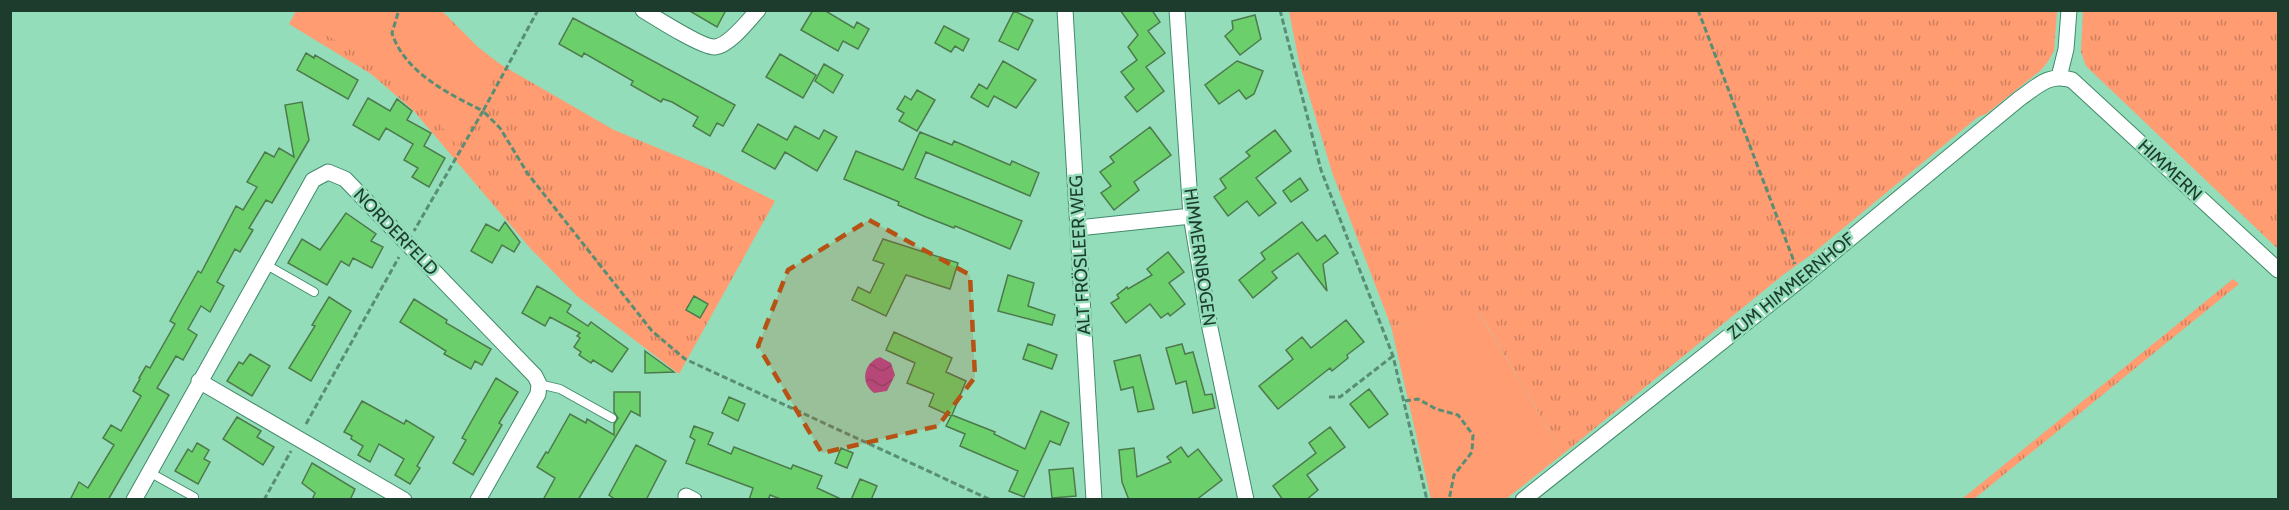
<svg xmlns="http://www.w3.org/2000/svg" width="2289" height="510" viewBox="0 0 2289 510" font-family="Cabin,sans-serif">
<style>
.grass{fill:url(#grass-tufts)}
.park{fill:#ff9c72}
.water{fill:url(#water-waves)}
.building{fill:#6bd06b;stroke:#4d7a4c;stroke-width:1.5}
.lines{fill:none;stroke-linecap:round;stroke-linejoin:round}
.service-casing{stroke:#418a6b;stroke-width:10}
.minor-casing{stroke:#418a6b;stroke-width:17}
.path{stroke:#598d74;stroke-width:3;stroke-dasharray:6 3;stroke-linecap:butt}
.service{stroke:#fff;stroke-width:8}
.minor{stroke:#fff;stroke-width:15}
.marked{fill:#b65214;fill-opacity:0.2;stroke:#b65214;stroke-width:4.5;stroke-dasharray:12 8;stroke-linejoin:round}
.labels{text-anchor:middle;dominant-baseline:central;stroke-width:5;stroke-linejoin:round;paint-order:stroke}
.street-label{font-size:18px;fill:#1e3c2e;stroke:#93ddba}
</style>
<defs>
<pattern id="grass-tufts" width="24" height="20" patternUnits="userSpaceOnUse" patternTransform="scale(1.5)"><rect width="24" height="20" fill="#ff9c72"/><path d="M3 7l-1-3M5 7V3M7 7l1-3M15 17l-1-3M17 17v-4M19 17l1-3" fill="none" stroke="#ce805e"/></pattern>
<pattern id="water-waves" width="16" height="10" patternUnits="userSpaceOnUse" patternTransform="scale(1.5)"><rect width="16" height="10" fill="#b74690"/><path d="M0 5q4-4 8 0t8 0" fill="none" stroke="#943c76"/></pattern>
</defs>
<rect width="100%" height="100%" fill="#93ddba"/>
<!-- grass -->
<path class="grass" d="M296,11h146l36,36 22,17 114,66 100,41 61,30 -96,173 -102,-78 -47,-48 -117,-138 -42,-36 -82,-50z
M1289,11h768l-3,40 -7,12 -7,8 -54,43 -8,3 -166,137 -29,21 -220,179 -84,-142 -88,14 -59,-154 -33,-110z
M2083,11h195v238l-192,-183 -5,-14z
M2233,279l6,5 -265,215h-12z"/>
<!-- park -->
<path class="park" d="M312,10l111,1 44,44 28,21 -38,70c-19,-24 -38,-49 -62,-69 -27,-22 -60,-37 -91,-53z
M1478,311l85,143 -57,45h-75l-40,-173z"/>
<!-- water -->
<path class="water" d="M880,357l11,6 4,12 -8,16 -13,2c-14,-10 -11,-30 6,-36z"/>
<!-- building -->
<path class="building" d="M688,10h38l-9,17z
M813,10h11l30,18 3,-6 12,7 -11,20 -15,-8 -5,10 -37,-21z
M1120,10h32l8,12 -12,9 17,22 -19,14 18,24 -27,21 -12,-15 9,-8 -13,-17 16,-12 -9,-13 10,-12z
M1014,11l19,9 -15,30 -19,-9z
M1255,15l6,24 -21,16 -15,-19 8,-7 -1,-8z
M573,18l162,87 -12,21 -6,-3 -7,13 -17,-10 5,-9 -26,-15 -9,-3 -2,3 -30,-17 2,-4 -49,-28 -2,4 -23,-13z
M944,26l25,13 -6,12 -8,-5 -4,6 -16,-9z
M306,53l8,5 1,-3 43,25 -10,19 -51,-29z
M780,54l36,21 -13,23 -37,-21z
M1003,61l33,19 -20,28 -22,-12 -6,11 -17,-10 8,-13 8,5z
M1237,61l26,10 -9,23 -8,5 -7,-9 -20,14 -14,-19z
M824,64l19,11 -10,18 -18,-12z
M917,90l18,10 -18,31 -18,-10 5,-8 -7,-4 8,-13 6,4z
M368,98l22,13 7,-12 15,12 -5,9 24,13 -7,13 21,12 -16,29 -17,-10 6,-9 -14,-8 9,-16 -27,-16 -7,12 -26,-15z
M302,102l7,38 -37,63 -6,-3 -17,28 4,2 -13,22 -5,-3 -18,33 7,4 -14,26 -9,-6 -13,23 9,6 -14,25 -7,-4 -19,32 12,7 -61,105h-38l9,-18 9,6 26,-43 -11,-7 8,-13 10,6 20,-35 -8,-5 7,-12 -1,-1 7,-12 4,2 25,-44 -5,-3 28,-50 3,2 35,-67 7,4 14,-23 -10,-5 18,-30 9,5 5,-9 15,9 -9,-52z
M758,124l29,16 8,-14 24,13 5,-9 13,7 -20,34 -32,-19 -10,17 -33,-18z
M1150,127l21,28 -37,27 5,8 -25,20 -13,-17 10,-7 -11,-14 14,-10 -4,-5z
M1275,130l16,21 -35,27 20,25 -17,13 -12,-15 -19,15 -14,-19 12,-9 -6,-9 30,-23 -4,-4z
M920,132l32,13 2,-4 56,24 2,-4 27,12 -9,23 -104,-44 -11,26 107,43 -12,28 -55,-23 -1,2 -28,-11 -28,-12 1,-3 -55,-23 12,-28 47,19z
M1300,178l8,12 -17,12 -8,-11z
M346,213l30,21 -5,7 12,6 -11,21 -19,-10 -4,8 -8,-5 -14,24 -39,-22 14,-24 18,11z
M505,222l15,20 -6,10 -12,-7 -10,18 -21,-12 15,-27 13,7z
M1302,222l15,19 8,-6 13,18 -15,11 4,27 -29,-38 -26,19 5,6 -24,20 -14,-18 26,-21 -4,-6z
M883,239l75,24 -8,26 -44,-14 -20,41 -34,-16 6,-13 12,6 14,-29 -11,-4z
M1168,252l16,20 -15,11 16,21 -15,12 -2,-3 -7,5 -11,-14 -24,19 -15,-20 8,-5 -2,-3 10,-8 1,2 24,-14 -5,-6z
M1008,275l26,8 -6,23 27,9 -3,10 -54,-14z
M537,286l34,19 -4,7 21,14 3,-4 37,27 -16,23 -19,-12 -2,3 -12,-8 2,-3 -7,-5 6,-9 -3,-2 3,-3 -30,-16 -5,9 -23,-13z
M694,296l14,8 -8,14 -14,-8z
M329,297l22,14 -40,70 -22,-13 26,-42 -3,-1z
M414,299l33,21 -1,3 45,26 -9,16 -7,-4 -4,8 -27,-15 2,-3 -46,-29z
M1346,320l18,22 -17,13 1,3 -16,13 -2,-3 -52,41 -19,-23 34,-27 -7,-9 16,-13 9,11z
M894,332l58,26 -6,14 20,9 -14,34 43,17 -1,2 31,15 16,-38 28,12 -9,22 -10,-4 -26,56 -15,-6 9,-20 -58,-25 5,-12 -19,-8 5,-10 -22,-10 5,-12 -27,-11 8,-20 -29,-13z
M1028,344l29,11 -5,14 -29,-10z
M1182,344l3,10 8,-2 12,43 7,-1 3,14 -22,5 -7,-32 -10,3 -10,-36z
M645,351l29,21 -29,1z
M250,354l20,12 -18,30 -25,-15 12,-19 4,2z
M1140,355l14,54 -16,3 -5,-25 -12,3 -7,-29z
M496,378l22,14 -19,31 3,2 -29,50 -20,-12 13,-23 -4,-2z
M1369,389l19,25 -19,14 -19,-24z
M614,392h26v24l-9,-5 -53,89h-35l12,-22 -18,-11 9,-15 2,1 22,-39 16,9 1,-4 27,16v-11l4,-6 -4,-6z
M729,397l16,7 -7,17 -16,-8z
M362,401l42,23 2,-4 28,17 -17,29 3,2 -10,16 -15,-9 9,-16 -25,-15 -9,18 -12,-7 5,-9 -12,-7 1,-3 -8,-4z
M237,417l24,14 -4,6 17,10 -11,18 -40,-26z
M694,426l19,7 -5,11 23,10 3,-7 57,22 2,-4 29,11 -5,12 26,12h-60l-13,-5 -2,5h-19l4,-12 -67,-25 9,-23 -5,-3z
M1330,427l15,20 -38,28 11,15 -12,10h-23l-10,-14 43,-33 -7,-10z
M197,443l12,7 -5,9 6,3 -12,22 -23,-13 13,-22 4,3z
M636,445l30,16 -20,39h-30l-7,-5z
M1181,447l7,10 10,-8 24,31 -26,20h-67l-7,-18 -3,-32 15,-2 3,29 34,-15 -4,-5z
M841,448l12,5 -6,15 -12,-5z
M312,463l43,26 -5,11h-38l3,-7 -13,-10z
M1073,468l3,28 -24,2 -3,-28z
M860,479l17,7 -6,14h-20z"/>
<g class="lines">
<!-- service casing -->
<g class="service-casing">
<path id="service" d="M265,264l49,28
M539,384l21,5 52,29
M149,472l45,25"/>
</g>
<!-- minor casing -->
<g class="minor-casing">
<path id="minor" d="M643,10c13,8 60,38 72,37 14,-1 34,-27 43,-37
M1065,10l29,490
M1177,10l14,206 19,112 36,172
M2059,77l7,-28 3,-39
M1078,228l113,-12
M199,381l205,119
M686,496l8,4
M134,500l179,-320 15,-8 17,7 190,197 4,8 -1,10 -60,106
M1523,500l278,-221 218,-180c19,-13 29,-26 53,-19l206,190"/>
</g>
<!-- path -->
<path class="path" d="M538,10l-55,101 17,17 28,46 124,157 33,28 306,141
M1280,10l41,160 72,186 34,144
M1698,10l97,254
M398,13l-6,20c12,39 57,61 91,78l-69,120
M1329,397h11l53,-41
M1405,401l13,-2 18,10 22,6 15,20 -1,17 -18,23 -5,25
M306,424l93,-167
M264,500l27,-49"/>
<!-- service -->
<use href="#service" class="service"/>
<!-- minor -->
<use href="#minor" class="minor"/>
</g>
<!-- marked area -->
<path class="marked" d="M869,220l101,55 5,102 -37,49 -116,27 -64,-107 30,-76z"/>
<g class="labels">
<!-- street labels -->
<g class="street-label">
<text transform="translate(2170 170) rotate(43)">HIMMERN</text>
<text transform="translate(396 232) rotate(46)">NORDERFELD</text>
<text transform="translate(1080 255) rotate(-93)">ALT FRÖSLEER WEG</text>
<text transform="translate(1200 257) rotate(82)">HIMMERNBOGEN</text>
<text transform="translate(1791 286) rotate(-39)">ZUM HIMMERNHOF</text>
</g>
</g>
<!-- border -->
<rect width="2289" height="510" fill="none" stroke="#1e3c2e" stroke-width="24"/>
</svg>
